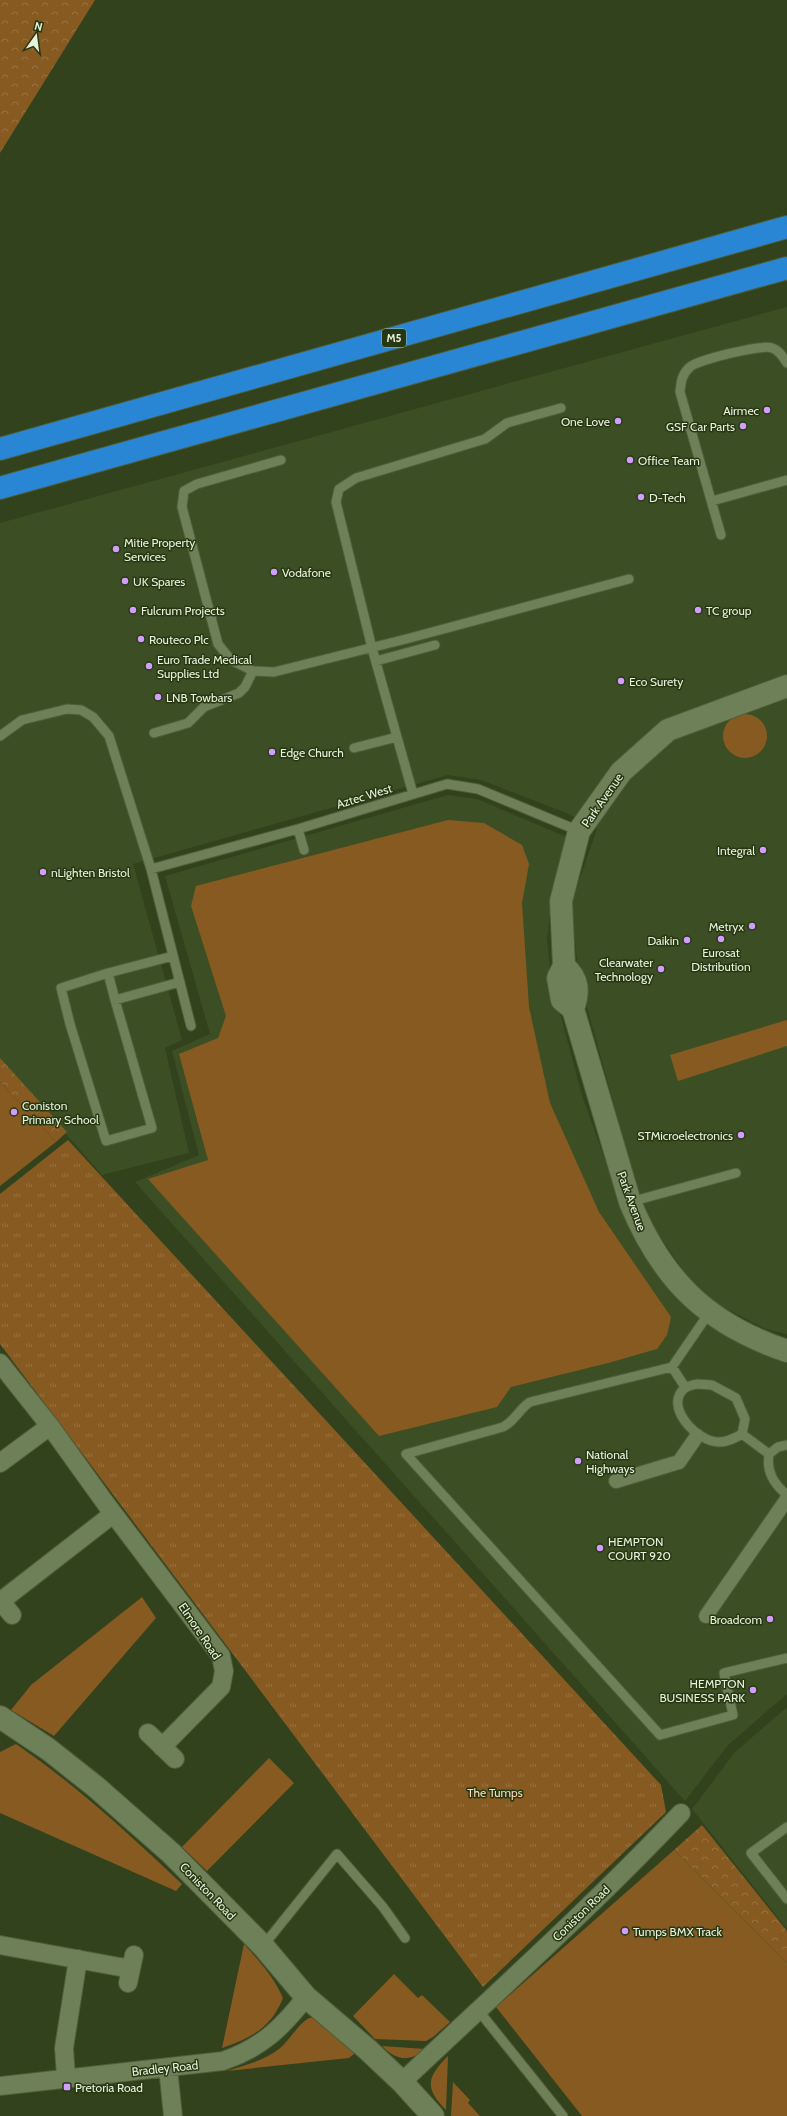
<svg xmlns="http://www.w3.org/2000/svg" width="787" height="2116" viewBox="0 0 787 2116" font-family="Cabin,sans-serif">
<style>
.built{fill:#3c4f24}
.grass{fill:#875a22}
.forest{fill:url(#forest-crowns)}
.park{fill:url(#park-tufts)}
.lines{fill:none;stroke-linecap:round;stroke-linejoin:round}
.service-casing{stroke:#4f5d3b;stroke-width:11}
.pedestrian-casing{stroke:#4f5d3b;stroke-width:16}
.minor-casing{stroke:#4f5d3b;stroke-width:20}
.tertiary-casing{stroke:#4f5d3b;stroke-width:24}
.motorway-casing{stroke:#4f5d3b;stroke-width:24}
.service{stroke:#6d8058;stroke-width:9}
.pedestrian{stroke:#6d8058;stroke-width:14}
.minor{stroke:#6d8058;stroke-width:18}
.tertiary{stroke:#6d8058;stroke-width:22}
.motorway{stroke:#2986d4;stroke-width:22}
.poi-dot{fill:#d29dfd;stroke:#273712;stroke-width:1.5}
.labels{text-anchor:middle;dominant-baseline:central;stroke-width:3;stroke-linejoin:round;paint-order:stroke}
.shield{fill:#273712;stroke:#adba9f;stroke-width:1}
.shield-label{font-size:11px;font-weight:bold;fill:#e7f2dc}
.poi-label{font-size:12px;fill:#e7f2dc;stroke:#273712;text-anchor:start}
.street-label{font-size:12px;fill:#e7f2dc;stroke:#273712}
.park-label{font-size:12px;fill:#fddcb9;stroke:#273712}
</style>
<defs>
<pattern id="forest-crowns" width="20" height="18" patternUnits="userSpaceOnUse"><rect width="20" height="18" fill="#875a22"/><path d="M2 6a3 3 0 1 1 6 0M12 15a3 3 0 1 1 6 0" fill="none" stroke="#987242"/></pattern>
<pattern id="park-tufts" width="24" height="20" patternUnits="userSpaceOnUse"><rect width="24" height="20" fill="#875a22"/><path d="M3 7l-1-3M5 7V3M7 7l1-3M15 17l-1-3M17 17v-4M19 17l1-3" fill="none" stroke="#987242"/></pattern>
</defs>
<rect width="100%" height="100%" fill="#31421c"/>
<!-- built -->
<path class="built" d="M787,307v1027l-21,-5 -49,-25 -28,-25 -45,-66 -65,-235 -8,-74 26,-75 -33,-17 -83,-32 -33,-5 -315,89 49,176 -17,8 24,105 -87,22 -102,-116v-536z
M448,795l29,4 92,39 -17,61 -5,40 4,41 31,115 38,108 55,91 112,65v335l-59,51 -43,56 -550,-619 64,-27 -27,-104 38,-17 -45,-158z
M787,1707v222l-95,-120 43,-57z"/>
<!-- grass -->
<path class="grass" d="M723 736a22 22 0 1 1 44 0a22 22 0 1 1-44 0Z
M448,820l36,3 38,22 7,19 -7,39 7,104 21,96 49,109 72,105 -4,18 -10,14 -49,14 -97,24 -14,20 -118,29 -231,-257 60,-19 -29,-106 39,-16 8,-22 -35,-110 5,-20z
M787,1020v26l-109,35 -8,-26z
M0,1082l56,60 -56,44z
M142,1597l14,21 -102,118 -43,-26 20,-25z
M16,1744c60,41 113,90 166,140l-6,7 -176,-78v-61z
M269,1758l25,25 -87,88 -25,-24z
M674,1850l113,113v153h-205l-86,-109z
M244,1944c15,17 30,33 39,54 -12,30 -32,40 -61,50z
M394,1974l24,24 4,-3 28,27 -17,15 -7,4 -51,-2 -22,-23z
M309,2018h5l41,31 -1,5 -5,4 -122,13c17,-6 37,-10 52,-22 11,-9 18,-24 30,-31z
M382,2046l43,3c-16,14 -29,11 -43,-3z
M448,2056l-2,54c-22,-22 -19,-33 2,-54z
M453,2082l17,18 -2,3 12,13h-29z"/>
<!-- forest -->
<path class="forest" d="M0,0h95l-95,153z
M0,1058l67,74 -11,10 -56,-60z
M702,1825l85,106v32l-113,-113z"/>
<!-- park -->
<path class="park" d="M68,1140l593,645 5,27 -183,175 -483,-643v-150z"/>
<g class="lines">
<!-- service casing -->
<g class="service-casing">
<path id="service" d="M281,460l-84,24 -13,7 -2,16 36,137 13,16 22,11 21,1 136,-34 219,-59
M712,501l75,-21
M721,535l-41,-143c1,-11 2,-18 10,-25 7,-7 72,-23 82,-19 7,2 11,9 15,15
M376,661l59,-16
M154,733l34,-10 16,-16 35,-14 6,-6 8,-16
M0,736l22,-16 45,-11 14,1 12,7 16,19 42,133 40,157
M354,748l43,-11
M413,794l-41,-146 -36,-146 3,-13 17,-11 129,-39 22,-16 54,-15
M298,829l6,21
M151,869l147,-40 149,-45 31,5 101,42
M173,956l-65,17 7,27 65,-18
M108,973l-47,15 9,36 36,117 46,-13 -37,-128
M630,1202l106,-29
M672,1367l-142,35c-11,7 -15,19 -27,25l-97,27 254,281 73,-20 -9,-42 63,-15
M697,1384l15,1 24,13 9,21 -3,15c-7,4 -14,8 -23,8 -23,0 -56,-37 -34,-54 3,-2 8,-3 12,-4z
M685,1387l-13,-20 37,-54
M742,1434l27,20
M787,1445l-9,2 -9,7c-3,18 5,30 18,41
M787,1827l-36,26 36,46
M263,1946l74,-92 46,53 22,31
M478,2010l85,106"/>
</g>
<!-- pedestrian casing -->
<g class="pedestrian-casing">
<path id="pedestrian" d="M616,1481l63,-19 18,-26
M706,1616l81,-117"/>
</g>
<!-- minor casing -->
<g class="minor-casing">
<path id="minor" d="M0,1363l50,63 56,78 115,152 3,15 -3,16 -59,60
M0,1463l50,-37
M0,1600l12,15
M1,1601l112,-87
M148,1733l27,26
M0,1945l131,24
M128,1983l6,-28
M168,2068l5,48
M66,2077l-2,-29 14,-89
M402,2082c94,-89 190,-175 279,-269
M0,2086l223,-25c38,-13 59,-33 83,-64"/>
</g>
<!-- tertiary casing -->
<g class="tertiary-casing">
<path id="tertiary" d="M787,686l-119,44 -47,42 -42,59 -18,70 3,65 -6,12 4,22 11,9 57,193c32,78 77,122 157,149
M564,966c15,13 15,26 9,43
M0,1717l48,32 48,38 75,66 92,93 43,51 61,52 35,33 31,34"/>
</g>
<!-- motorway casing -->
<g class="motorway-casing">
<path id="motorway" d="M0,449l787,-222
M0,488l787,-220"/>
</g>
<!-- service -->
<use href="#service" class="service"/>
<!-- pedestrian -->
<use href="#pedestrian" class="pedestrian"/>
<!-- minor -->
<use href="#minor" class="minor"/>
<!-- tertiary -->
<use href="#tertiary" class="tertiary"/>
<!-- motorway -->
<use href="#motorway" class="motorway"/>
</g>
<!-- markers -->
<g class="poi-dot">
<circle cx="767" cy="410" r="4"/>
<circle cx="618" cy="421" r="4"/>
<circle cx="743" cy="426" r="4"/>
<circle cx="630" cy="460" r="4"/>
<circle cx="641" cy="497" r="4"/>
<circle cx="116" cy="549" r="4"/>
<circle cx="274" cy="572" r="4"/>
<circle cx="125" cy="581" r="4"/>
<circle cx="133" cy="610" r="4"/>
<circle cx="698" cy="610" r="4"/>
<circle cx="141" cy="639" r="4"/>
<circle cx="149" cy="666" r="4"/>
<circle cx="621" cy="681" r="4"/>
<circle cx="158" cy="697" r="4"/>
<circle cx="272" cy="752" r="4"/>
<circle cx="763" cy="850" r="4"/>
<circle cx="43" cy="872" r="4"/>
<circle cx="752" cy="926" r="4"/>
<circle cx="721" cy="939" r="4"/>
<circle cx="687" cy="940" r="4"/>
<circle cx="661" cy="969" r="4"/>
<circle cx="14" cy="1112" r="4"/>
<circle cx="741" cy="1135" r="4"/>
<circle cx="578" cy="1461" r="4"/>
<circle cx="600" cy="1548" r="4"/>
<circle cx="770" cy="1619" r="4"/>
<circle cx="753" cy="1690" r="4"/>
<circle cx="625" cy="1931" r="4"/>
<rect x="63" y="2083" width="8" height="8" rx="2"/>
</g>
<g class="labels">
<!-- shield labels -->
<rect class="shield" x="382" y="329" width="24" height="18" rx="3"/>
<g class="shield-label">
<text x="394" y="338">M5</text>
</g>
<!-- poi labels -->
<g class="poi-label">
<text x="759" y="410" text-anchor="end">Airmec</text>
<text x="610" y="421" text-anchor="end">One Love</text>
<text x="735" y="426" text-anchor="end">GSF Car Parts</text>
<text x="638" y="460">Office Team</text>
<text x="649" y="497">D-Tech</text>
<text x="124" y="542">Mitie Property<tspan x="124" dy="14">Services</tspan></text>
<text x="282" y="572">Vodafone</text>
<text x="133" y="581">UK Spares</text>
<text x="141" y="610">Fulcrum Projects</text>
<text x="706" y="610">TC group</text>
<text x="149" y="639">Routeco Plc</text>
<text x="157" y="659">Euro Trade Medical<tspan x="157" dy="14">Supplies Ltd</tspan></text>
<text x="629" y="681">Eco Surety</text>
<text x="166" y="697">LNB Towbars</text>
<text x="280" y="752">Edge Church</text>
<text x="755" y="850" text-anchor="end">Integral</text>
<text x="51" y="872">nLighten Bristol</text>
<text x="744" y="926" text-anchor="end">Metryx</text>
<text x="679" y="940" text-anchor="end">Daikin</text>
<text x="721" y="952" text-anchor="middle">Eurosat<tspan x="721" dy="14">Distribution</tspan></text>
<text x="653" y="962" text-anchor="end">Clearwater<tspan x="653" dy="14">Technology</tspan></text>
<text x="22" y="1105">Coniston<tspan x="22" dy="14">Primary School</tspan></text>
<text x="733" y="1135" text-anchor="end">STMicroelectronics</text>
<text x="586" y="1454">National<tspan x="586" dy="14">Highways</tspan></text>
<text x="608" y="1541">HEMPTON<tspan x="608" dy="14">COURT 920</tspan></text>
<text x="762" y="1619" text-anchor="end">Broadcom</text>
<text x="745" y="1683" text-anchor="end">HEMPTON<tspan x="745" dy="14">BUSINESS PARK</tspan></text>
<text x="633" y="1931">Tumps BMX Track</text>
<text x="75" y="2087">Pretoria Road</text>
</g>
<!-- street labels -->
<g class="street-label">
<text transform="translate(364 796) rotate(-17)">Aztec West</text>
<text transform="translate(602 800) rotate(-55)">Park Avenue</text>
<text transform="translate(632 1201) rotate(70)">Park Avenue</text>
<text transform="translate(200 1631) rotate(56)">Elmore Road</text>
<text transform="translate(208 1891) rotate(46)">Coniston Road</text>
<text transform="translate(581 1913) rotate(-44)">Coniston Road</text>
<text transform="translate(165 2068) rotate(-6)">Bradley Road</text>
</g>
<!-- park labels -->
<g class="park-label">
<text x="495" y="1792">The Tumps</text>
</g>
</g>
<!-- north arrow -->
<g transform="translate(36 36) rotate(14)" stroke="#273712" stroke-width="3" paint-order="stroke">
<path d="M0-3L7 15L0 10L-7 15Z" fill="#e7f2dc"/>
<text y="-6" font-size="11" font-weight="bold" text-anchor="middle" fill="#e7f2dc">N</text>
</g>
</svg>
